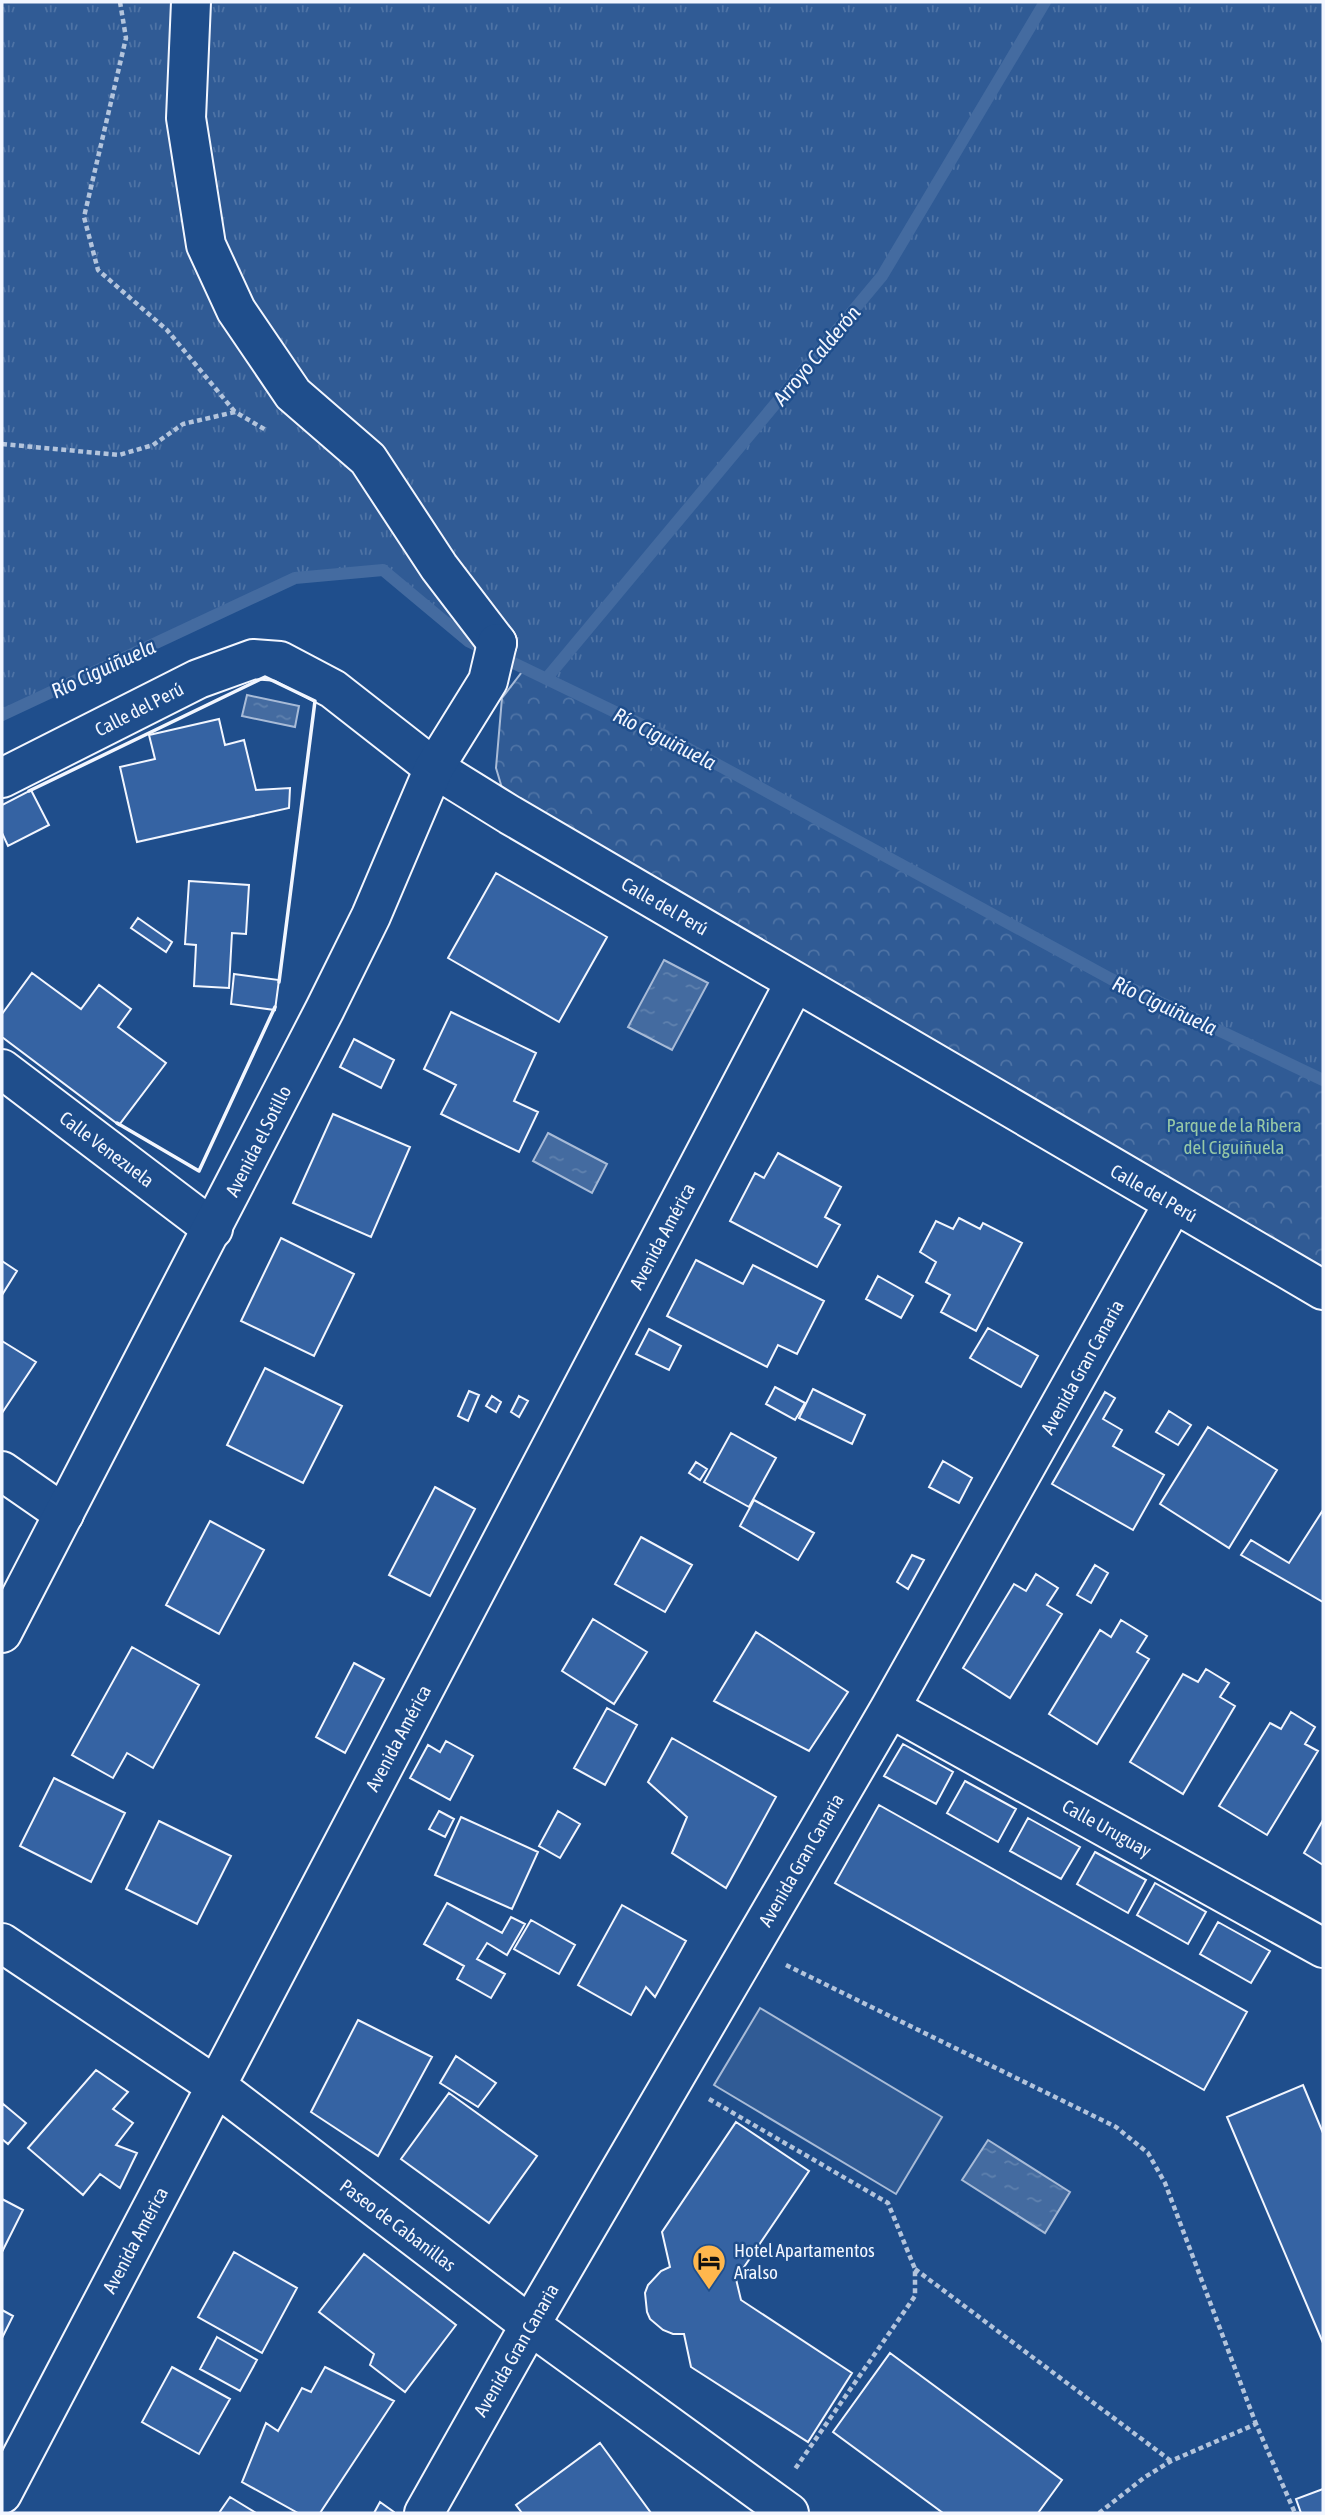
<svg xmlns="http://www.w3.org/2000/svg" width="1325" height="2515" viewBox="0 0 1325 2515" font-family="'Asap Condensed',sans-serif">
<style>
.grass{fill:url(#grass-tufts);stroke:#a8bbd7;stroke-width:2}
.park{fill:url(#park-crowns);stroke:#a8bbd7;stroke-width:2}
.built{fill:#305b95;stroke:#a8bbd7;stroke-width:2}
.water{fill:url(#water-ripples);stroke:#a8bbd7;stroke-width:2}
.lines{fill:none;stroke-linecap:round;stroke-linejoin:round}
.stream{stroke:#446ba0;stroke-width:12}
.building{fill:#3563a3;stroke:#f2f6ff;stroke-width:2}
.minor-casing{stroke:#f2f6ff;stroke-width:42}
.tertiary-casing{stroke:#f2f6ff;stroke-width:42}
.path{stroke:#b3c4dc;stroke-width:4.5;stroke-dasharray:5 3.5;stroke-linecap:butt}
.minor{stroke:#1f4e8c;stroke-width:38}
.tertiary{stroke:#1f4e8c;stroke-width:38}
.wall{stroke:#f2f6ff;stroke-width:3.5}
.labels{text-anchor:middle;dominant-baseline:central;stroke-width:5;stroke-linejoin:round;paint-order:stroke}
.street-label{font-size:19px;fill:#f2f6ff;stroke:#1f4e8c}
.park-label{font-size:19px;fill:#97c8a6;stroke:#1f4e8c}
.poi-label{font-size:19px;fill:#f2f6ff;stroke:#1f4e8c;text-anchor:start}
.water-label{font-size:21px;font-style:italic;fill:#f2f6ff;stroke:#1f4e8c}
</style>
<defs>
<pattern id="grass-tufts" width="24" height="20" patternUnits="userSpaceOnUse" patternTransform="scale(1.75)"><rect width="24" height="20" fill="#305b95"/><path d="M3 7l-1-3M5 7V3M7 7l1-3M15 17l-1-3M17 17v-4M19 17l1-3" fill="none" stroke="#4e73a5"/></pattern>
<pattern id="park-crowns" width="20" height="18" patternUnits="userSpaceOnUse" patternTransform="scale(1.75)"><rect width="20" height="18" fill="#305b95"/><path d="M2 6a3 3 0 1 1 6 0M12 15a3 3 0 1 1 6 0" fill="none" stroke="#4e73a5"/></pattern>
<pattern id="water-ripples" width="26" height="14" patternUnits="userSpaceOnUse" patternTransform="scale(1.75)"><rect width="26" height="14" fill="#446ba0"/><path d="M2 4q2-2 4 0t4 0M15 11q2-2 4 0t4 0" fill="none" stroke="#5f81ae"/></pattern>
</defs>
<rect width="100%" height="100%" fill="#1f4e8c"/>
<!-- grass -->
<path class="grass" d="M2,2h1321v1078l-212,-101 -446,-243 -197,-95 -85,-71 -89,8 -292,137z"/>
<!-- park -->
<path class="park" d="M525,668l140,68 446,243 212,101v210l-813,-475 -14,-47 6,-70z"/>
<!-- built -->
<path class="built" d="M760,2008l182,109 -46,77 -182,-109z"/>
<!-- water -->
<path class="water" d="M247,695l52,11 -4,21 -53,-11z
M664,960l44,23 -36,67 -44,-23z
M548,1133l59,31 -15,29 -59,-32z
M988,2140l82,52 -25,41 -83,-53z"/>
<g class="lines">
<!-- stream -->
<path class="stream" d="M546,679l336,-403 163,-274
M2,715l293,-137 88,-8 85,71 197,95 446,243 212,101"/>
</g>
<!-- building -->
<path class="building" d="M219,719l6,26 19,-5 12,50 34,-2 -1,20 -152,34 -17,-75 35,-8 -6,-24z
M31,790l18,35 -41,21 -6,-13v-28z
M496,873l111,64 -48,85 -111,-64z
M189,881l60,4 -3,49 -14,-1 -3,55 -35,-2 2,-41 -11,-1z
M138,918l34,24 -6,10 -35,-24z
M32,973l49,36 18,-24 32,24 -13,18 48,36 -47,62 -117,-88v-23z
M234,974l45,6 -4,30 -44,-6z
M451,1012l85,41 -22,48 24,11 -19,40 -78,-38 15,-29 -32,-16z
M354,1039l40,21 -13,28 -41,-21z
M333,1114l77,33 -39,90 -78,-34z
M778,1153l63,34 -16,30 15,8 -23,42 -87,-46 25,-48 9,5z
M959,1218l21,11 3,-6 39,20 -46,88 -35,-19 9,-17 -24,-13 10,-20 -16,-10 16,-31 17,8z
M281,1238l73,36 -40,82 -73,-35z
M696,1260l47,24 10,-19 71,36 -27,53 -19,-9 -11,22 -100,-51z
M2,1261l15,10 -15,24z
M878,1276l35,20 -12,22 -35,-19z
M988,1328l50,28 -17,31 -51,-29z
M649,1329l32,17 -12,24 -33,-16z
M2,1341l34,21 -34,51z
M265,1368l77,38 -39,77 -76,-38z
M775,1387l30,16 -10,17 -29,-16z
M813,1389l52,26 -13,29 -53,-26z
M469,1391l10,4 -11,26 -10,-5z
M1105,1392l10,6 -12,21 19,11 -9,16 51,29 -31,55 -81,-46z
M492,1396l9,6 -5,10 -10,-6z
M519,1396l9,5 -9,16 -8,-5z
M1169,1411l22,14 -13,20 -22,-13z
M1208,1427l69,43 -48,78 -69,-44z
M731,1433l45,25 -27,49 -45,-25z
M943,1461l29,17 -13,25 -30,-16z
M696,1462l11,7 -7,11 -11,-7z
M435,1487l40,22 -45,87 -41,-21z
M754,1500l60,33 -16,27 -58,-34z
M1323,1510v92l-82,-47 10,-15 38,23z
M210,1521l54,29 -45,84 -53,-29z
M641,1537l51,28 -27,47 -50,-28z
M912,1555l12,5 -16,29 -11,-7z
M1095,1565l13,8 -17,30 -14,-8z
M1036,1574l22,14 -11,17 15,9 -52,84 -47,-30 51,-84 12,7z
M593,1619l54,33 -33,52 -52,-33z
M1121,1620l26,16 -10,16 12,7 -52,85 -48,-30 51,-84 11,7z
M756,1632l92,60 -39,59 -95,-50z
M132,1647l67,38 -46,83 -26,-15 -14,25 -41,-23z
M354,1663l30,16 -39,74 -29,-16z
M1206,1669l23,14 -9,14 15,9 -52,88 -53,-32 53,-88 15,8z
M607,1708l30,17 -32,60 -31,-17z
M1291,1712l24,15 -10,17 13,7 -51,84 -48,-29 51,-83 11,6z
M672,1738l104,59 -50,91 -54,-35 15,-36 -39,-35z
M446,1741l27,15 -23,44 -40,-22 18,-33 12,7z
M903,1744l50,28 -17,32 -52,-28z
M54,1778l71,35 -34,69 -71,-36z
M965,1781l51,28 -18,33 -51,-29z
M879,1805l368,207 -43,78 -369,-207z
M439,1811l15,8 -9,18 -16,-8z
M558,1811l22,13 -20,34 -21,-12z
M461,1817l77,35 -26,57 -77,-34z
M1028,1818l52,29 -19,32 -51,-28z
M1323,1820v45l-19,-12z
M159,1821l72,35 -34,68 -71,-35z
M1095,1852l51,28 -18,33 -51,-29z
M1155,1883l51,29 -18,32 -51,-29z
M447,1903l55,30 9,-16 14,7 -18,31 -20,-12 -10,16 28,15 -14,24 -34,-19 7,-13 -40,-22z
M622,1905l64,36 -31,56 -9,-10 -15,28 -53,-30z
M531,1920l44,25 -16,29 -45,-25z
M1218,1922l52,29 -19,32 -51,-29z
M358,2020l74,37 -54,99 -67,-44z
M456,2056l40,27 -18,24 -38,-24z
M96,2070l32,22 -15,17 20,14 -17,22 21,8 -17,35 -20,-14 -17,21 -55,-47z
M1303,2085l20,48v210l-96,-226z
M449,2093l88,63 -48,67 -88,-64z
M2,2103l24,20 -18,21 -6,-5z
M736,2122l73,49 -73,108 5,21 111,73 -44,69 -117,-75 -7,-33h-11l-10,-4 -13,-11 -3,-7 -2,-19 3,-8 13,-14 9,-4 -8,-35z
M2,2199l21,11 -21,42z
M234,2252l63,36 -35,65 -64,-36z
M364,2254l92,71 -51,67 -35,-27 4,-11 -55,-42z
M2,2310l11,6 -11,22z
M217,2337l40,23 -17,31 -40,-22z
M890,2353l172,127 -24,33h-95l-110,-81z
M172,2367l58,32 -31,55 -57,-32z
M325,2367l69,34 -74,112h-22l-56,-31 24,-59 12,8 24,-43 9,4z
M600,2443l51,70h-129l-6,-8z
M1323,2489v24h-22l-5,-14z
M230,2497l26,16h-37z
M380,2502l14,10v1h-20z"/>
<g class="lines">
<!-- minor casing -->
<g class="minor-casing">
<path id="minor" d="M191,2l-5,116 20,127 30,65 57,84 75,65 71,108 58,76
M2,778l196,-99 55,-20 27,2 53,28 101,79 76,47 813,475
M2,1069l211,160
M2,1471l62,43
M890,1708l433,240
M2,1943l214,143 314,239 259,188
M2,2494l793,-1512
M424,2513l106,-188 360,-617 283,-504"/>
</g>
<!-- tertiary casing -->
<g class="tertiary-casing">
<path id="tertiary" d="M2,1633l323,-624 46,-93 63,-148 54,-87 9,-38"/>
</g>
<!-- path -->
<path class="path" d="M120,2l6,36 -42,179 14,53 69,60 68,82
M2,444l117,11 34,-10 30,-21 52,-12 31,18
M786,1965l330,162 32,26 17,30 91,241
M709,2099l179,104 27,66v27l-120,173
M915,2269l256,192
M1099,2513l46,-36 26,-16 85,-37 39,89"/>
<!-- minor -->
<use href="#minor" class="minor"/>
<!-- tertiary -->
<use href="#tertiary" class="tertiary"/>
<!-- wall -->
<path class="wall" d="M29,791l236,-114 50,24 -36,281
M117,1123l82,48 76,-164"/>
</g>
<!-- icons -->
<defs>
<g id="hotel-pin" transform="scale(1.75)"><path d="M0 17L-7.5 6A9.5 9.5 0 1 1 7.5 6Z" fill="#ffb74d" stroke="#1f4e8c"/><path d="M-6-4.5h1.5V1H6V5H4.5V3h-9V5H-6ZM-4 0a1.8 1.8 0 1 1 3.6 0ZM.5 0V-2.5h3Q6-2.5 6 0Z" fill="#111"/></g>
</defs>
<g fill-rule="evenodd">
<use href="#hotel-pin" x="709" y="2261"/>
</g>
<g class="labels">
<!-- street labels -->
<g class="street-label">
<text transform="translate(139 709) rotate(-27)">Calle del Perú</text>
<text transform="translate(665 906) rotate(30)">Calle del Perú</text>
<text transform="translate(258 1141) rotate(-63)">Avenida el Sotillo</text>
<text transform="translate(107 1149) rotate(37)">Calle Venezuela</text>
<text transform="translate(1154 1193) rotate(30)">Calle del Perú</text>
<text transform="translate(662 1236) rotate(-62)">Avenida América</text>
<text transform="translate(1082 1367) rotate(-61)">Avenida Gran Canaria</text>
<text transform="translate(398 1738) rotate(-62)">Avenida América</text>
<text transform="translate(1107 1828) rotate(29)">Calle Uruguay</text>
<text transform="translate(801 1860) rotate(-60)">Avenida Gran Canaria</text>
<text transform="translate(398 2225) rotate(37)">Paseo de Cabanillas</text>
<text transform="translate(135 2240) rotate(-62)">Avenida América</text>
<text transform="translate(516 2350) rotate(-60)">Avenida Gran Canaria</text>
</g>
<!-- park labels -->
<g class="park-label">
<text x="1234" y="1125">Parque de la Ribera<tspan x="1234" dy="22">del Ciguiñuela</tspan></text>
</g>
<!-- poi labels -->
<g class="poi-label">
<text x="734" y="2250">Hotel Apartamentos<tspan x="734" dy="22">Aralso</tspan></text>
</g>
<!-- water labels -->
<g class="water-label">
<text transform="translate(816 355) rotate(-50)">Arroyo Calderón</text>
<text transform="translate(103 668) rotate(-25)">Río Ciguiñuela</text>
<text transform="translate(665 738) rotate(27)">Río Ciguiñuela</text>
<text transform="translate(1165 1005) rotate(25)">Río Ciguiñuela</text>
</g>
</g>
<!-- border -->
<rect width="1325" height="2515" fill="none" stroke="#f2f6ff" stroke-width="7"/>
</svg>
